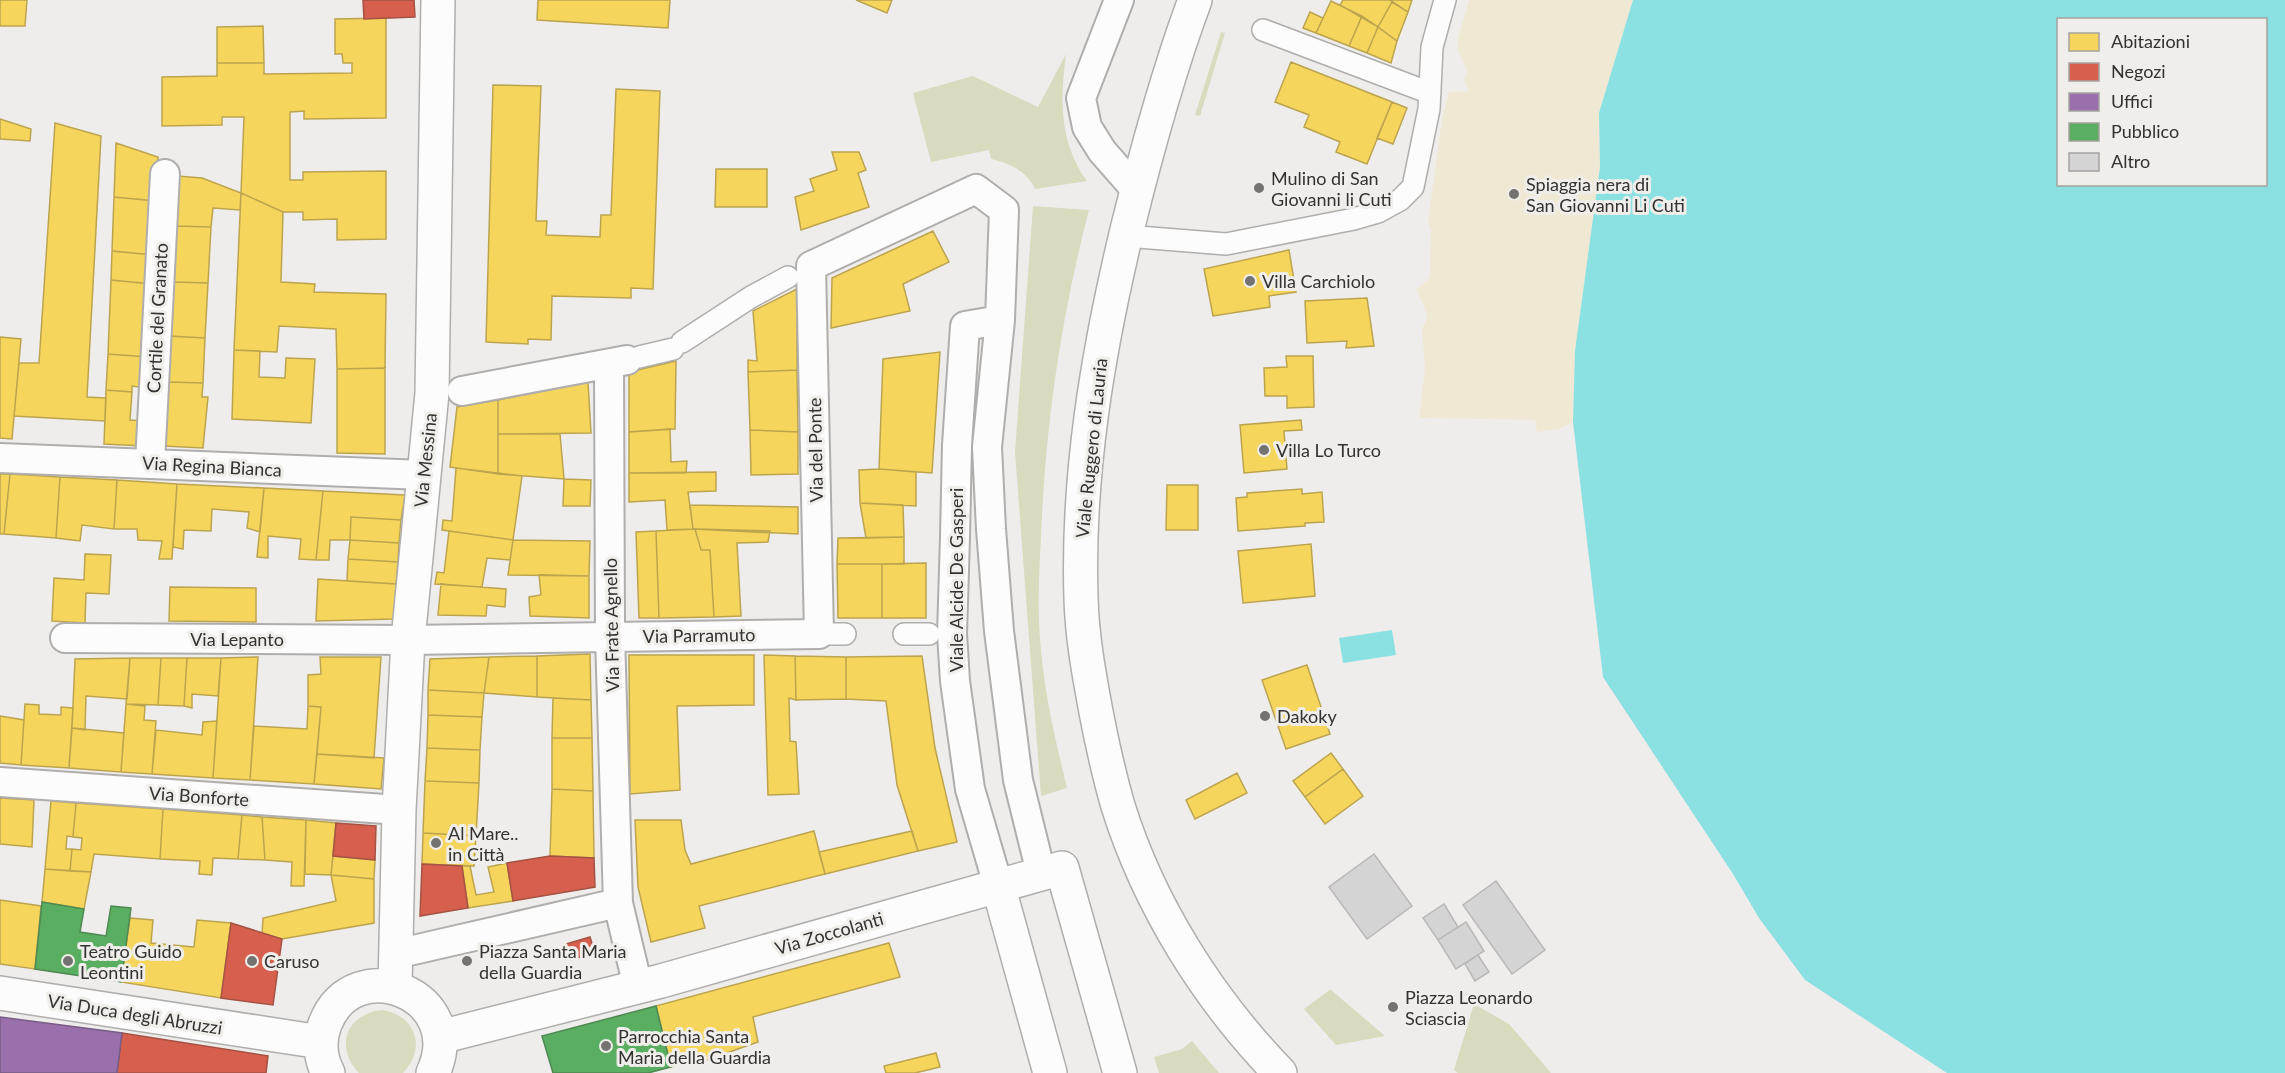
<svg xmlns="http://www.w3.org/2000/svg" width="2285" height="1073" viewBox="0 0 2285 1073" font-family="Lato,sans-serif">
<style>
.green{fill:#d8dbbd}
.sand{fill:#efe9d3}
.water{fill:#8be0e2;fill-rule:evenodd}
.homes{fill:#f6d55c;stroke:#bca44f;stroke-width:1.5}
.shops{fill:#d6604d;stroke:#a55244;stroke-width:1.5}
.offices{fill:#9970ab;stroke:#7a5d86;stroke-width:1.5}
.public{fill:#5aae61;stroke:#4e8952;stroke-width:1.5}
.building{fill:#d5d4d4;stroke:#b9b7b7;stroke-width:1.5}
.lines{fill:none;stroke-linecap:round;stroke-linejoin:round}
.pedestrian-casing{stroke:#afaeac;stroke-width:24}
.minor-casing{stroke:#afaeac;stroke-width:32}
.secondary-casing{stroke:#afaeac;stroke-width:36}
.primary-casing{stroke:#afaeac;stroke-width:36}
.pedestrian{stroke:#fdfcfc;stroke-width:21}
.minor{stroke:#fdfcfc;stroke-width:28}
.secondary{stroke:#fdfcfc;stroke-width:33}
.primary{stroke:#fdfcfc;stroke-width:33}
.poi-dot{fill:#757371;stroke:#f0eeea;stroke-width:2}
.labels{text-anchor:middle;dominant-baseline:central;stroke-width:6;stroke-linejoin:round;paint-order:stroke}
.poi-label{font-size:18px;fill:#333230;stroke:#f0eeea;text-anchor:start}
.street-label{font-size:18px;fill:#333230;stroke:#f0eeea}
</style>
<rect width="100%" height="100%" fill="#efedeb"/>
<!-- green -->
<path class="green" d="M1221,32l4,1 -25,83 -5,-1z
M1066,54c-6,46 -7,88 21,127l-52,8c-8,-18 -26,-26 -44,-30l-2,-9 -58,12 -18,-69 60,-17 65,31z
M1033,206l56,4c-28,107 -44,216 -48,327 -2,37 -4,75 0,113 4,46 15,93 26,138l-26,8 -26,-344z
M1331,989v1l54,46 -49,9 -32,-36z
M1474,1004l35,20 42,49h-93l-4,-3z
M382,1010c34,5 45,38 21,63h-44c-25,-26 -13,-59 23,-63z
M1192,1041l27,32h-60l-5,-16 28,-8z"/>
<!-- sand -->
<path class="sand" d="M1469,0h164l-34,113 1,54 -25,184 -2,71 -11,6 -25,4 -2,-12 -116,-2 6,-50 -3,-39 5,-11 -3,-12 -8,-16 12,-10 2,-5 1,-44 -3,-10 14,-102 7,-27 20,-1 -5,-11 3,-9 -10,-23 1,-10z"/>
<!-- water -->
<path class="water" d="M1633,0h652v1073h-338l-142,-93 -46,-62 -26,-44 -130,-197 -30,-255 2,-71 25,-184 -1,-54zM2058,20h208v164h-208z
M1392,630l4,25 -53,8 -4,-25z"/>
<!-- homes -->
<path class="homes" d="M0,0h27l-2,26h-25z
M538,0h132l-2,28 -131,-8z
M856,0h36l-5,13z
M1343,0h47l2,2 -14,25 -38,-22z
M1390,0h22l-4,12z
M1331,1l31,15 -13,30 -33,-13z
M1392,2l16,10 -11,29 -19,-14z
M1310,12l13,6 -7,15 -13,-5z
M1362,16l16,11 -11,26 -18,-7z
M386,18v100l-82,1v-8l-14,1v68h13v-8l83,-1v68l-49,1v-21l-34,1v-8h-20l-42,-19 3,-76h-22v8l-60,1v-49l55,-1v-13h47v11l88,-1v-10h-9l-1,-9h-7v-35z
M263,26l1,37h-47v-36z
M1378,27l19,14 -6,22 -24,-10z
M1291,62l101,40 -25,62 -31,-12 4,-10 -36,-15 5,-12 -34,-13z
M493,85l48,1 -5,135h11l-1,14 54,2 1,-22h10l5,-126 44,2 -7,198 -22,-1v10l-79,-2 -1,44 -23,-1v5l-42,-2z
M1392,102l15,6 -14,36 -16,-6z
M0,119l31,10 -1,12 -30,-2z
M55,123l46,13 -14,261 19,1 -1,23 -91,-5 5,-53h20z
M116,143l42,14 -2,44 -42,-4z
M832,152h27l7,18 -8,3 11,34 -68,23 -6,-33 19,-6 -4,-12 27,-9z
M716,169h51v38h-52z
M177,176l25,2 39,15 -1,17 -27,-2 -2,19 -36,-1z
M241,193l42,19 -2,70 34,2 -1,8 72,2 -1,74 -48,1 -1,-40 -57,-3 -2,26 -43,-2z
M114,197l42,4 -3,54 -41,-4z
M175,226l36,1 -3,56 -36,-1z
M933,231l16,31 -46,22 7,27 -79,17 1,-50z
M1289,250l7,42 -27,4 1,11 -57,9 -9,-47z
M112,251l41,4 -2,29 -40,-4z
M111,280l40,4 -3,73 -40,-3z
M172,282l36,1 -3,55 -36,-2z
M797,289v81l-49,2v-12l9,1 -4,-50z
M1367,298l7,48 -28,2 1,-7 -40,2 -2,-42z
M169,336l36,2 -2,45 -36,-1z
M0,337l21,2 -9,100 -12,-1z
M234,350l26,1 -1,26 26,1 1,-20 29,1 -4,64 -79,-4z
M940,352l-8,121 -53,-4 4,-110z
M108,354l40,3 -2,31 -14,-2v6l-26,-2z
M1286,356h27l1,51 -27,1v-12h-22l-1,-28 23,-1z
M676,361l-1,68 -46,3v-60z
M385,368v86l-48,-1v-84z
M797,370l1,62 -48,-2 -2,-58z
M167,382l36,1 -1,14h6l-5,51 -39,-2z
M588,382l3,51 -93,1v-34z
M106,390l26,2 -2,28 14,1 -1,25 -39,-2z
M498,400v74l-48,-7 7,-60z
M1301,420l1,10 -18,1 3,38 -43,4 -4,-48z
M670,429l1,33 16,-1 -1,12h-57v-41z
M750,430l48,2v42l-47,1z
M498,434h62l4,45 -66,-5z
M456,468l66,8 -9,64 -71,-10 1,-10 9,1z
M879,469l37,3v34l-56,-3 -1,-33z
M716,472v19l-28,1 5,37 -26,1 -2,-30 -36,2v-29z
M0,474h10l-6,60h-4z
M10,474l50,3 -4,61 -52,-4z
M60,477l57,3 -3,49 -32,-4 -2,16 -24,-3z
M564,479l27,1 -1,26h-27z
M117,480l60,4 -5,75h-13l3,-18 -24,-1 -1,-11h-23z
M177,484l87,4 -4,44 -13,-4 2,-16 -37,-3 -1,22 -27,-1 -1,19 -10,-2z
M1167,485h31v45h-32z
M264,488l59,3 -7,69 -17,-1 2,-20 -33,-3v22l-11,-1z
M1302,489v5l20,-2 2,30 -19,1v3l-67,5 -2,-33 11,-1v-4z
M323,491l82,4 -4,25 -50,-3 -1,23h-20l-1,20h-13z
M860,503l43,2 1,32 -38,1z
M690,505l108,2v27l-105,-5z
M351,517l50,3 -2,23 -49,-3z
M695,529l6,21h9l4,67 -55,1 -3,-87z
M695,529l75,2 -2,11 -31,1 4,73 -27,1 -4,-67h-9z
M449,531l64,9 -3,20 -23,-2 -5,29 -47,-3 2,-12 7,1z
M656,531l3,87h-20l-3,-86z
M904,537v27h-67l1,-26z
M350,540l49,3 -1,19 -50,-3z
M513,540l77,1 -1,35 -81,-1z
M1311,544l4,52 -72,7 -5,-52z
M85,554l26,1 -2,39 -23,-1 -1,30 -33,-2 2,-43 30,2z
M348,559l50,3 -2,22 -49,-3z
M926,563v55h-44v-54z
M837,564h45v54h-44z
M539,575l50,1v42l-59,-2 -1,-19 12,-2z
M318,579l78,5 -2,35 -78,2z
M441,584l65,5 -1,18 -18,-2 -1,11 -48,-1z
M170,587l86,1v34l-87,-1z
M590,654l1,46 -54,-3v-41z
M629,655h125v50l-77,1 3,84 -50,4z
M764,655l31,1 1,44 -7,-2 1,43 6,1 3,52 -31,1z
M537,656v41l-53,-4 5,-36z
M795,656l51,1v42l-50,1z
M922,656l13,92 22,94 -39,9 -21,-66 -11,-84 -40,-2v-42z
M258,657l-8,123 -37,-2 8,-120z
M320,657h61l-7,101 -57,-4 4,-47 -13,-1v-31l13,-1z
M489,657l-5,36 -56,-3 2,-31z
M130,658h31l-3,47 -32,-1z
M130,658l-3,41 -41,-3 -1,34 -13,-2 3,-69z
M161,658h26l-3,48 -26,-1z
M187,658h34l-3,38 -26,-2v14l-8,-2z
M1307,665l23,69 -44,15 -24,-69z
M428,690l56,3 -2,24 -54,-2z
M553,698l38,2 1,38h-40z
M25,704l14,1v9l22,1v-8l12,1 -4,60 -48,-3z
M126,704l19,2 -1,14 12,1 -4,53 -31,-2z
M308,706l13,1 -7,77 -64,-4 4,-54 53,3z
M428,715l54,2 -2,33 -53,-2z
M0,716l24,4 -3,45 -21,-2z
M217,721l-4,57 -61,-4 4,-44 46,5 1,-13z
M72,728l52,5 -3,39 -52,-4z
M552,738h40l1,53 -41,-2z
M427,748l53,2 -1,33 -54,-2z
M1331,753l12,16 -38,28 -12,-16z
M317,754l67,4 -3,31 -67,-5z
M1343,769l20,27 -38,28 -20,-27z
M1237,773l10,20 -52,26 -9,-19z
M425,781l54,2 -3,53 -53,-3z
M552,789l41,2 1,67 -44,-2z
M0,798l34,2 -2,47 -32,-3z
M51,801l25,2 -3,34 -6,-1 -1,13h6l-2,22 -25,-2z
M76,803l87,6 -3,50 -66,-5 -3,18 -21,-1 2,-22 9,1 1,-12 -9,-1z
M163,809l79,6 -4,44 -25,-1 -1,17 -13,-1 1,-13 -40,-2z
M242,815l20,2 3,43 -27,-1z
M262,817l44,3 -2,66h-13l1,-24 -27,-2z
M306,820l30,3 -5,52 -26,-1z
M635,820h46l4,30 6,14 123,-33 11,43 -126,32 6,22 -54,14 -13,-55z
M912,831l6,20 -93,23 -6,-22z
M423,833l53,3 -2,30 -52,-2z
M333,856l42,4 -1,19 -43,-4z
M507,863l6,38 -45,7 -6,-42h8l6,29 18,-3 -6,-25z
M45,869l46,3 -7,37 -42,-7z
M331,875l43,4v44l-92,16 -20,-5 1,-16 73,-17z
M0,900l41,6 -6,63 -35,-5z
M130,918l23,2 -2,23 43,4 3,-27 34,3 -10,75 -100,-16z
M889,943l11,34 -147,40 5,25 -57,20 -3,-5 -27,10 -15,-61z
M936,1053l4,14 -25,6h-29l-2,-7z"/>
<!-- shops -->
<path class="shops" d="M363,0h51l1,17 -51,2z
M336,823l40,3 -1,34 -42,-4z
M550,856l44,2 1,29 -82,14 -6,-38z
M422,864l40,2 6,42 -48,8z
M231,923l51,16 -9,66 -52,-7z
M590,937l5,16 -25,7 -4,-16z
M122,1033l146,23 -2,17h-149z"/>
<!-- offices -->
<path class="offices" d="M0,1017l122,16 -5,40h-117z"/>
<!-- public -->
<path class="public" d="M42,902l42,7 -4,23 26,4 5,-30 20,2 -10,74 -86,-13z
M656,1006l15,61 -23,6h-95l-11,-37z"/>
<!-- building -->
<path class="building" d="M1374,854l38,52 -45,33 -38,-52z
M1496,881l49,69 -33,24 -49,-69z
M1444,904l14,23 -20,13 -15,-22z
M1466,922l18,29 -28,18 -18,-29z
M1478,955l11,17 -14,9 -10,-17z"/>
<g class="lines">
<!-- pedestrian casing -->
<g class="pedestrian-casing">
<path id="pedestrian" d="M1263,30l167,63
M1126,236l100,8 128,-25 24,-7 22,-12 13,-13 16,-78 3,-62 13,-47
M682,342l69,-45 37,-20
M639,357l34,-8
M819,634h26
M904,634h25"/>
</g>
<!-- minor casing -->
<g class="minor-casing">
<path id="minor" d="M1119,0l-38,98 6,29 15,24 35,40
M609,364l1,272 8,267 20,84
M462,391l165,-31
M0,458l424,17
M150,463l15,-289
M65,638l343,2 411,-6 -8,-368 165,-77 28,21 -4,110 -13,127 4,82 8,102 19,149 23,93
M0,782l399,28
M998,885l-28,-96 -15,-108 -3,-47 3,-97 2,-92 8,-119 35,-6
M396,954l222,-51"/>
</g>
<!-- secondary casing -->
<g class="secondary-casing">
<path id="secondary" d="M998,885l52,188
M395,987l4,-177 9,-170 24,-247 6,-393
M0,993l321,49
M440,1037l221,-56 401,-113 58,205
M328,1073c-8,-15 -9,-33 -3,-49 29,-75 144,-29 108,49"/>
</g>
<!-- primary casing -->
<g class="primary-casing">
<path id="primary" d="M1195,0c-28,75 -49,153 -68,230 -29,121 -50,244 -46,368 1,39 8,76 15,114 6,31 13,63 22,94 31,99 90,193 162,267"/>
</g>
<!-- pedestrian -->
<use href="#pedestrian" class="pedestrian"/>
<!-- minor -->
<use href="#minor" class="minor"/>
<!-- secondary -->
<use href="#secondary" class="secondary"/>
<!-- primary -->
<use href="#primary" class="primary"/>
</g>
<!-- markers -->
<g class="poi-dot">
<circle cx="1259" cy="188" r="6"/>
<circle cx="1514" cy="194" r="6"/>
<circle cx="1250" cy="281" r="6"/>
<circle cx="1264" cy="450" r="6"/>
<circle cx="1265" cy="716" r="6"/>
<circle cx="436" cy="843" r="6"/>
<circle cx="68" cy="961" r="6"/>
<circle cx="252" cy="961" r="6"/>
<circle cx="467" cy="961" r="6"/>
<circle cx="1393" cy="1007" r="6"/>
<circle cx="606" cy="1046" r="6"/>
</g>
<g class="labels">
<!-- poi labels -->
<g class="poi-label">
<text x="1271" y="178">Mulino di San<tspan x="1271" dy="21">Giovanni li Cuti</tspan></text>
<text x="1526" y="184">Spiaggia nera di<tspan x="1526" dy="21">San Giovanni Li Cuti</tspan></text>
<text x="1262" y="281">Villa Carchiolo</text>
<text x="1276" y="450">Villa Lo Turco</text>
<text x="1277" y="716">Dakoky</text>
<text x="448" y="833">Al Mare..<tspan x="448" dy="21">in Città</tspan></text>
<text x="80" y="951">Teatro Guido<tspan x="80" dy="21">Leontini</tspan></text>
<text x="479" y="951">Piazza Santa Maria<tspan x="479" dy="21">della Guardia</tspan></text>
<text x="264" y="961">Caruso</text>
<text x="1405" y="997">Piazza Leonardo<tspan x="1405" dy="21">Sciascia</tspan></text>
<text x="618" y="1036">Parrocchia Santa<tspan x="618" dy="21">Maria della Guardia</tspan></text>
</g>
<!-- street labels -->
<g class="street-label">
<text transform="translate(157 318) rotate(-87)">Cortile del Granato</text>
<text transform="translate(1091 448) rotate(-84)">Viale Ruggero di Lauria</text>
<text transform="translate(815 450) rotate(-91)">Via del Ponte</text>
<text transform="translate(425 460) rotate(-84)">Via Messina</text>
<text transform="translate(212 466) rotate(3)">Via Regina Bianca</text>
<text transform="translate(956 580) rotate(-90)">Viale Alcide De Gasperi</text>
<text transform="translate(611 625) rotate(-91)">Via Frate Agnello</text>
<text transform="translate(699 635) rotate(-1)">Via Parramuto</text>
<text x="237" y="639">Via Lepanto</text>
<text transform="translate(199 796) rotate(4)">Via Bonforte</text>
<text transform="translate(829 933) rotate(-16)">Via Zoccolanti</text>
<text transform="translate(135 1014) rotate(9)">Via Duca degli Abruzzi</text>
</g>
</g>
<!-- legend -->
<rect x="2057" y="18" width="210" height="168" fill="#f0eeea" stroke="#a4a3a0" stroke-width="1.5"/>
<rect x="2069" y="33" width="30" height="18" fill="#f6d55c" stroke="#a4a3a0" stroke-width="1.5"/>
<text x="2111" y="48" font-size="18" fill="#333230">Abitazioni</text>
<rect x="2069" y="63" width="30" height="18" fill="#d6604d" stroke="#a4a3a0" stroke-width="1.5"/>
<text x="2111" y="78" font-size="18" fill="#333230">Negozi</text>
<rect x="2069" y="93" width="30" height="18" fill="#9970ab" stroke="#a4a3a0" stroke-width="1.5"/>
<text x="2111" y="108" font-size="18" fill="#333230">Uffici</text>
<rect x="2069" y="123" width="30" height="18" fill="#5aae61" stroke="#a4a3a0" stroke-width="1.5"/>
<text x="2111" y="138" font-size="18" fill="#333230">Pubblico</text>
<rect x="2069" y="153" width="30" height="18" fill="#d5d4d4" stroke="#a4a3a0" stroke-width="1.5"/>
<text x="2111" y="168" font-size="18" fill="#333230">Altro</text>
</svg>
